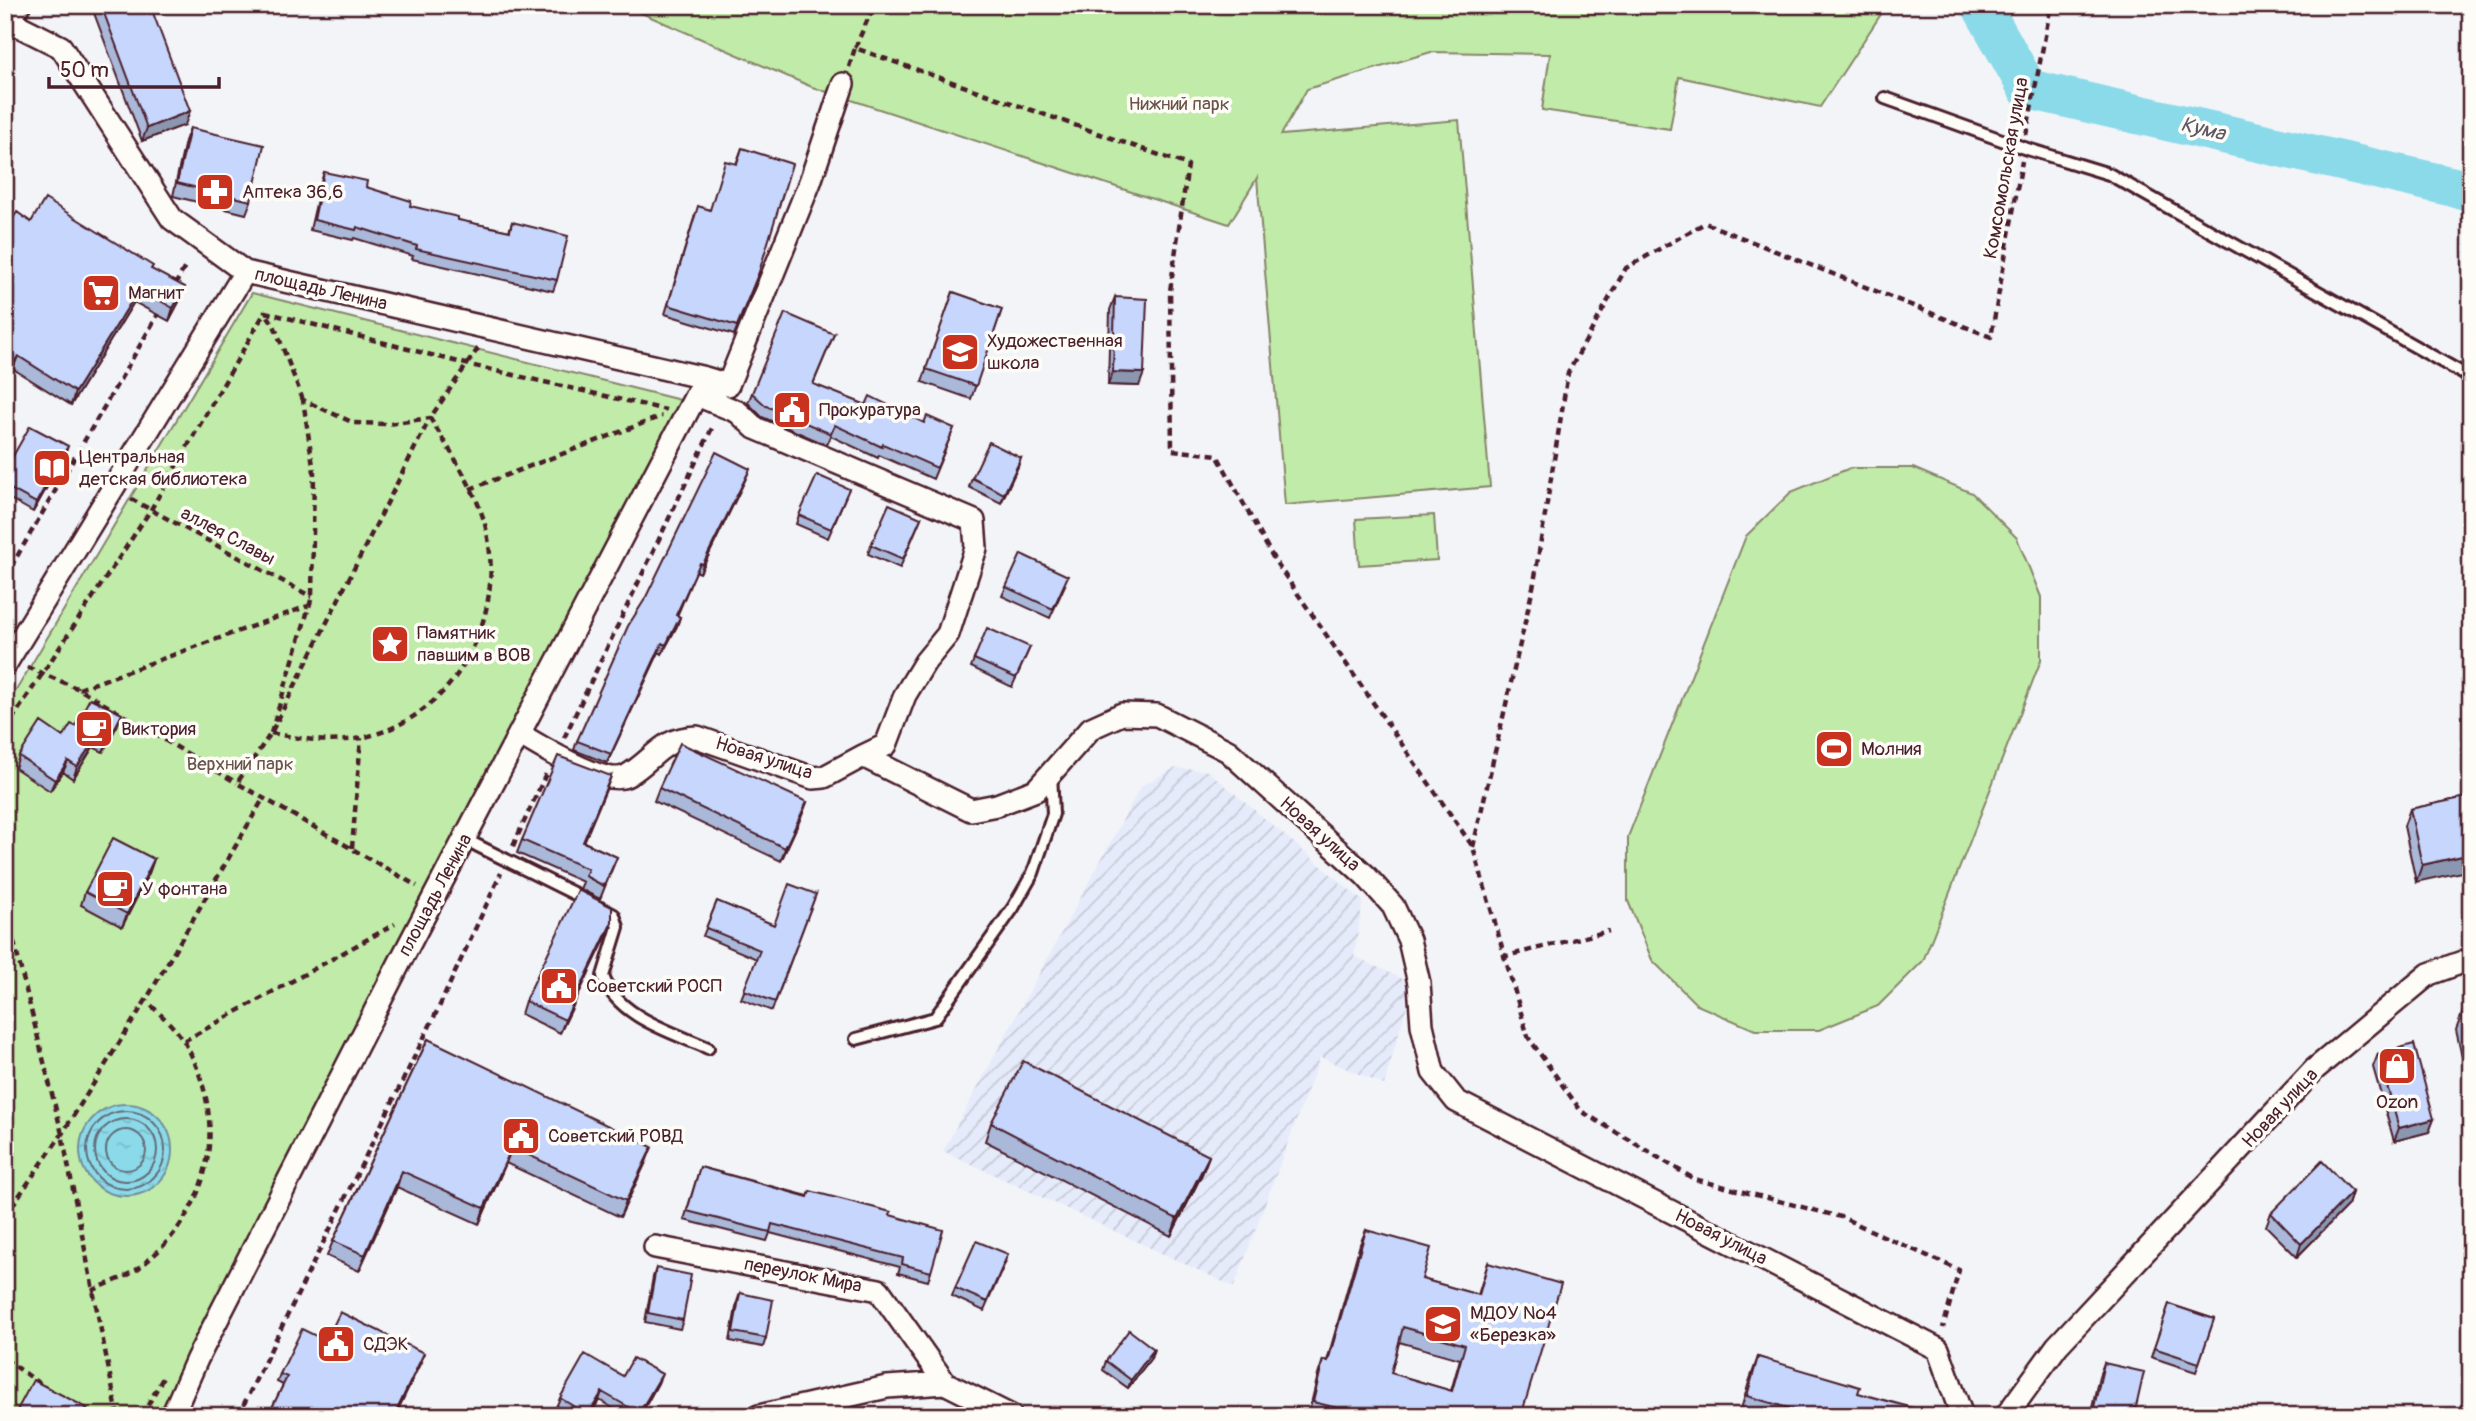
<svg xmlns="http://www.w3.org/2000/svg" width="2476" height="1421" viewBox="0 0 2476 1421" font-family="Pangolin,sans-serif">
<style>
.industrial{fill:url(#industrial-furrows)}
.green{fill:#c1eba8;stroke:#86856a;stroke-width:2}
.water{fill:url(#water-ripples);stroke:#718f9d;stroke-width:2}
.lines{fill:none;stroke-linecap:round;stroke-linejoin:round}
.shore{stroke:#646a77;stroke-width:2}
.river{stroke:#8bdae9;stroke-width:40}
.service-casing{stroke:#4a1f2b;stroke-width:16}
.minor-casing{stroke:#4a1f2b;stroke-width:26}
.tertiary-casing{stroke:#4a1f2b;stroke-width:32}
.path{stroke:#4a1f2b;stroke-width:4.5;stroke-dasharray:7 5;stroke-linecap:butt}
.service{stroke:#fdfcf7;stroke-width:10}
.minor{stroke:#fdfcf7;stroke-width:21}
.tertiary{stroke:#fdfcf7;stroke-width:26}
.wall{fill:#aab8da;stroke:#4a1f2b;stroke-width:2;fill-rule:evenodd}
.shaded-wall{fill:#8b96b1;stroke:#4a1f2b;stroke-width:2}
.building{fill:#c6d6fd;stroke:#4a1f2b;stroke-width:2;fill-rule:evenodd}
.labels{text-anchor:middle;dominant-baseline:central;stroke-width:7;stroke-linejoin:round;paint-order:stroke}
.park-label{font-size:19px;fill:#68524a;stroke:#fdfcf7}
.street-label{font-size:19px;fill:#4a1f2b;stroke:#fdfcf7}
.poi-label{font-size:19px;fill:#4a1f2b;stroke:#fdfcf7;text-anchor:start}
.water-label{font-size:21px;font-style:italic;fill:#5e5764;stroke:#fdfcf7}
</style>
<defs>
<pattern id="industrial-furrows" width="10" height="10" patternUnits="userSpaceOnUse" patternTransform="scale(1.75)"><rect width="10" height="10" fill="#e5ebfa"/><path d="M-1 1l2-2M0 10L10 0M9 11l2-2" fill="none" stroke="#c6c9d6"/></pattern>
<pattern id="water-ripples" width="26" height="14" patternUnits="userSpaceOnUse" patternTransform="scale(1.75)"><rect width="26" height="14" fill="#8bdae9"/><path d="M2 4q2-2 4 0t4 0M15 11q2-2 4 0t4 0" fill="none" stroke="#79bbc8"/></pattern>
</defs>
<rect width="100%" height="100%" fill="#f2f4f8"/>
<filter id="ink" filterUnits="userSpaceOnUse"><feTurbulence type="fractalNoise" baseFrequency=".0143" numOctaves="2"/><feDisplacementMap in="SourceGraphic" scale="14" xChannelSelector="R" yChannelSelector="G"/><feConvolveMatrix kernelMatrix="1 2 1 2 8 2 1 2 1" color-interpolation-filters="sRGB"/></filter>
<g filter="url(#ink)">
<!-- industrial -->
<path class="industrial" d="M1175,768l33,3 155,130 -9,55 59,28 -29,101 -64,-28 -86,230 -291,-136 198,-365z"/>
<!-- green -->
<path class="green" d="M623,5h1264l-67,102 -141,-30 -9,52 -128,-19 8,-56 -119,-2 -124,37 -26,46 178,-15 31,367 -205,18 -28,-327 -28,46 -417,-137z
M252,293l436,109 -528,1014h-155v-707z
M1850,468h63l59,25 45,45 24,59v63l-118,301 -45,45 -59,24h-64l-58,-25 -45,-45 -24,-59v-64l118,-301 45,-44z
M1434,515l3,45 -78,5 -3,-46z"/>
<!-- water -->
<path class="water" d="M80 1150a46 46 0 1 1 92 0a46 46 0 1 1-92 0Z"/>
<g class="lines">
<!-- shore -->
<path class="shore" d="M87 1150a39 39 0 1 1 78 0a39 39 0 1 1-78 0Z
M95 1150a31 31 0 1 1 62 0a31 31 0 1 1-62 0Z
M106 1150a20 20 0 1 1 40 0a20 20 0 1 1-40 0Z"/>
<!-- river -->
<path class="river" d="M1981,5l47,84 443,102"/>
<!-- service casing -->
<g class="service-casing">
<path id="service" d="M1885,98l139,50 85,26 362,204
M464,839l123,61
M601,908l13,7 4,12 -15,49c14,41 69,56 105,72
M856,1039l79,-21 78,-110 20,-35 20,-59 -2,-41"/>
</g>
<!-- minor casing -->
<g class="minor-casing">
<path id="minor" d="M5,19l56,28 111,172 73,53 460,106
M697,395l41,17 17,16 219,93 2,27 -28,86 -23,28 -20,33 -19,50 -23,11
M5,665l240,-393
M519,734c21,12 87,55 109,41 28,-17 33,-37 69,-38l116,41 11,-1 39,-21 108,54 26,-5 39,-15 55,-62 31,-14 35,1 71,36 137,124 28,31 16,34 10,43 3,42 11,47 23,29 482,248 24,67
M655,1247l224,43 66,93
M172,1416l25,-57 203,-397 305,-584 23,7 82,-203 33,-98
M759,1416l128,-29 58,-4 66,33
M2006,1416l51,-70 258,-277 114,-95 42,-15"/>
</g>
<!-- tertiary casing -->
<g class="tertiary-casing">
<path id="tertiary" d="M5,17l11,-12"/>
</g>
<!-- path -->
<path class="path" d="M855,48l19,-43
M849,67l6,-19 333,117 -18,126 2,159 45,5 58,106 198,286 55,190 53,74 113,68 147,38 118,53 -16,58
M2026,135l25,-130
M175,285l11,-20
M303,400l-29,-75 -9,-13 201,52 200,46
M470,489l192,-73
M131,499l181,98
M5,577l155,-266
M27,667l52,22 158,94
M79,689l229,-83
M5,730l145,-219 115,-199
M271,733l41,-136 2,-125 -11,-72 51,23 34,1 42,-6 -159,315 -34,50 180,103
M271,733c30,6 59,11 90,5 93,-20 144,-116 126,-205 -8,-40 -36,-80 -57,-115l49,-71
M564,738l150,-314
M513,846l33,-72
M1473,847l61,-264 34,-210 58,-105 79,-45 286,114 31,-176
M352,848l9,-110
M5,906l57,228 56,282
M1502,957l107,-26
M184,1041l211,-117
M5,1216l57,-82 84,-134 117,-201
M92,1291c15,-8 35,-13 48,-24 72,-56 90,-144 45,-224 -9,-16 -27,-30 -39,-43
M5,1359l40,28
M142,1416l23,-42
M238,1416l202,-411 61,-132"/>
<!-- service -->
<use href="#service" class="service"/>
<!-- minor -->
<use href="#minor" class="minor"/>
<!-- tertiary -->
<use href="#tertiary" class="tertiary"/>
</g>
<!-- wall -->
<path class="wall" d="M91,5h59l35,120 -43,16z
M190,128l61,73 -5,13 -73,-18 12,-55z
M742,148l17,124 -25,63 -69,-21 30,-99 15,-5 26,-46z
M324,172l86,34 48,14 51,11 3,-9 45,58 -4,11 -141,-32 1,-3 -59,-18 -1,2 -43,-10 11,-48z
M31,222l121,47 28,31 -11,21 -35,-19 -63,103 -58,-36 -8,13v-151z
M953,292l49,17 -31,90 -49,-17z
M1115,297l24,89 -31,-1 2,-75z
M834,334l-21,50 53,21 58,18 30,5 -21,51 -54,-24 -1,3 -47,-22 -4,9 -65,-28 -14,-14 4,-10z
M65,455l-32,57 -28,-16v-26z
M1021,458l-20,45 -32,-16 3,-9z
M746,478l-46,95 -4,-2 -19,45 3,1 -3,9 -15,28 -3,-2 -52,111 -33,-13 3,-9z
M845,498l-17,40 -32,-14 3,-9z
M921,518l-21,50 -32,-14 3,-9z
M1065,585l-15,33 -48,-22 4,-9z
M1030,647l-18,40 -41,-20 3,-8z
M75,726h42l-14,26 -10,-5 -20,32 -10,-7 -13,19 -35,-23 4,-12 44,-19z
M611,776l-27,66 33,15 -17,42 -20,-10 3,-7 -66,-29 5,-13z
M659,788l148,14 -5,13 -21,46 -127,-60z
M2471,796l-55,86 -12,-56 6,-17z
M154,859l-5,14 -27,54 -41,-22 4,-13z
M816,894l-44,117 -31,-12 16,-40 -54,-23 14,-35 57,24z
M607,935l-47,98 -39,-19 4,-13z
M2471,1004v85h-2l-13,-59 9,-24z
M428,1039l218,123 -26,55 -114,-54 -27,61 -82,-37 -38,84 -32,-15 6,-15z
M2378,1054l56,65 -5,13 -35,9 -21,-74z
M991,1123l218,33 -7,18 -31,62 -186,-95z
M700,1167l108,29 82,19 41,57 -3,9 -30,-8 2,-6 -130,-34 -3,8 -83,-21z
M2352,1192l-4,13 -51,52 -31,-31 5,-13z
M1366,1230l56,49 56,16 10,-32 33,153h-213l10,-41 5,-15 4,1 33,-117zM1399,1342l61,17 -9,32 -60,-18z
M1005,1263l-21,48 -32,-15 3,-8z
M656,1268l27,52 -3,9 -35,-7 8,-45z
M740,1293l26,45 -3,9 -33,-6 7,-39z
M2169,1304l45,15 -18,53 -45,-15z
M326,1341l95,21 -26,54h-127l15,-31 -6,-3 3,-8z
M1758,1357l100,36 58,23h-177l10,-34z
M1151,1358l-23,30 -25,-18 3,-9z
M2104,1363l30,53h-44l9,-40z
M623,1376l35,7 -18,33h-14l-27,-16 -9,16h-18l-16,-9 4,-9z"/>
<!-- shaded-wall -->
<path class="shaded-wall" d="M190,111l-5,14 -43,16 5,-13z
M185,287l-5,13 -11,21 4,-13z
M139,289l-5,13 -63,103 4,-13z
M18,356l-5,13 -8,13v-5z
M1113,372l31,1 -5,13 -31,-1z
M68,446l-3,9 -32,57 3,-9z
M1021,458l-3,9 -17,36 3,-9z
M750,469l-4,9 -46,95 3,-9z
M680,617l-3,9 -15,28 4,-9z
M662,643l-3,9 -52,111 4,-9z
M122,714l-5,12 -14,26 5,-11z
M97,735l-4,12 -20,32 4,-12z
M68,761l-5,11 -13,19 5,-11z
M611,776l-5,14 -28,65 5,-13z
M807,802l-5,13 -21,46 4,-13z
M2471,854v16l-55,12 6,-17z
M154,859l-5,14 -27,54 5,-13z
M612,922l-5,13 -47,98 5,-13z
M2434,1119l-5,13 -35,9 5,-13z
M512,1147l-6,16 -27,61 5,-16z
M652,1147l-6,15 -26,55 6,-16z
M1209,1156l-7,18 -31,62 6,-17z
M402,1171l-5,16 -38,84 6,-16z
M2352,1192l-4,13 -51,52 4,-13z
M1154,1349l-3,9 -23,30 3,-8z
M424,1353l-29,63h-1z
M662,1374l-4,9 -18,33h-2z
M602,1392l-3,8 -9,16h-2z"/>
<!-- building -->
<path class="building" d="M101,5h49l40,106 -43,17z
M190,128l74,17 -13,56 -74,-18z
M742,148l50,16 -33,108 -22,54 -69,-21 30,-99 12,4 15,-49 12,3z
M324,172l43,9 -1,6 45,14 -1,5 48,11v3l52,11 2,-9 56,14 -11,44 -141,-31 1,-3 -60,-19 -1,3 -42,-10z
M45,199l108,67 -2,3 34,18 -12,21 -34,-19 -64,103 -57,-36 -13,21v-146l12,-19 14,10z
M953,292l49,17 -26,77 -50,-17z
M1115,297l32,2 -3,74 -31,-1z
M785,313l49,21 -21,50 53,21 4,-9 54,27 3,-7 27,12 -17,40 -54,-24 -1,3 -47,-22 -4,9 -65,-28 -14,-13z
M30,426l38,20 -32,57 -31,-17v-16z
M989,442l32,16 -17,36 -32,-16z
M716,452l34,17 -47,95 -3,-1 -24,52 4,2 -14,28 -4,-2 -51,111 -34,-13 51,-115 17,-27z
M817,475l32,14 -18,40 -32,-14z
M889,504l32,14 -18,41 -32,-14z
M1021,554l47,22 -15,33 -47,-22z
M987,628l43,19 -14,31 -42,-19z
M90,698l32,16 -14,27 -11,-6 -20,32 -9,-6 -13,19 -36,-24 22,-34 22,15 8,-13 4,2z
M680,743l127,59 -22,46 -126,-60z
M558,756l53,20 -28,66 34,15 -13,29 -19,-10 3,-7 -66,-29z
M2471,796v58l-49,11 -12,-56z
M113,838l41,21 -27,55 -42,-22z
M789,884l27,10 -41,108 -31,-12 16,-40 -54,-22 11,-27 57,24z
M578,890l34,17v15l-47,98 -40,-19z
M2471,1004v28l-6,-26z
M428,1039l224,108 -26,54 -114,-54 -28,61 -82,-37 -37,84 -32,-14z
M2414,1044l20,75 -35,9 -21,-74z
M1023,1061l186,95 -32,63 -186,-96z
M2322,1161l30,31 -51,52 -30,-31z
M700,1167l108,30 2,-6 81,21 -1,3 53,15 -12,42 -29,-8 1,-6 -131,-34 -2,8 -83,-21z
M1366,1230l65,18 -9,31 57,16 9,-32 73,21 -40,132h-151l-57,-14 10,-42 5,1zM1403,1327l62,18 -13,46 -61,-18z
M976,1241l32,13 -21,48 -32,-14z
M656,1268l35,7 -8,45 -35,-7z
M740,1293l33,7 -7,38 -33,-6z
M2169,1304l45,15 -15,44 -45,-15z
M340,1312l84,41 -30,63h-126l19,-39 -7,-3 22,-45 24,12z
M1129,1330l25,19 -23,31 -25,-19z
M585,1354l38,22 10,-18 29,16 -23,39 -37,-21 -14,23 -28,-17z
M1758,1357l102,30 -2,6 59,16 -1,7h-100l-69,-20z
M2104,1363l40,9 -10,44h-42z
M33,1380l54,28 -3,7 2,1h-72z"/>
</g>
<!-- icons -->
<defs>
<g id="pharmacy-square" transform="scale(2.0125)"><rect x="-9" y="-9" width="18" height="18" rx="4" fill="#c8321e" stroke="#fdfcf7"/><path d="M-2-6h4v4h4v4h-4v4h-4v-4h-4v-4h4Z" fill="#fff"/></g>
<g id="supermarket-square" transform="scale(2.0125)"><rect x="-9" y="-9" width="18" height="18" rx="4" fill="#c8321e" stroke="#fdfcf7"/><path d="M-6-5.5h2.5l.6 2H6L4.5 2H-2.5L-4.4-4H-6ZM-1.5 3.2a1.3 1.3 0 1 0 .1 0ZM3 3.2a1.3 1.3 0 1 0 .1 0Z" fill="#fff"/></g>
<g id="school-square" transform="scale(2.0125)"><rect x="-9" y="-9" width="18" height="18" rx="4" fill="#c8321e" stroke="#fdfcf7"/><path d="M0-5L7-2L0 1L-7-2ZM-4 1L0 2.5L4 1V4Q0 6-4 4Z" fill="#fff"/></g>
<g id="civic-square" transform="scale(2.0125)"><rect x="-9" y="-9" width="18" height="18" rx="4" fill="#c8321e" stroke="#fdfcf7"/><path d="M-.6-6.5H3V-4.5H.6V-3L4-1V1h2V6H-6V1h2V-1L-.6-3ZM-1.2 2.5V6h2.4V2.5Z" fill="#fff"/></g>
<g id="library-square" transform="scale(2.0125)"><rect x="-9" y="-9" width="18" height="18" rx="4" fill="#c8321e" stroke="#fdfcf7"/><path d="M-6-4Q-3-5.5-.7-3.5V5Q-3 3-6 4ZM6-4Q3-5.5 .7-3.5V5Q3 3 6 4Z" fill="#fff"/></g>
<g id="sight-square" transform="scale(2.0125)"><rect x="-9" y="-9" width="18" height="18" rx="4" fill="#c8321e" stroke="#fdfcf7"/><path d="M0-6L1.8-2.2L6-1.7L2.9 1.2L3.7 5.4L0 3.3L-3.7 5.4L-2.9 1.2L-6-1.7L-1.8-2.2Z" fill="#fff"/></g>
<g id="cafe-square" transform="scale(2.0125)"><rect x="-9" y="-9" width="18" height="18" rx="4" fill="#c8321e" stroke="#fdfcf7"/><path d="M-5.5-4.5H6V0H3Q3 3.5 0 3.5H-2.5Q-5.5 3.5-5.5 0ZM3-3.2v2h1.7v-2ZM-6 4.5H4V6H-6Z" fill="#fff"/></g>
<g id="stadium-square" transform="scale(2.0125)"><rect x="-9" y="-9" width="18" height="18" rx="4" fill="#c8321e" stroke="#fdfcf7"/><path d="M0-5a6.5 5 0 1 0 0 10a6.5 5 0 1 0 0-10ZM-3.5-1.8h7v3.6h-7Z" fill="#fff"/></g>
<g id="shop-square" transform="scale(2.0125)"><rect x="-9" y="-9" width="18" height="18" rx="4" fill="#c8321e" stroke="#fdfcf7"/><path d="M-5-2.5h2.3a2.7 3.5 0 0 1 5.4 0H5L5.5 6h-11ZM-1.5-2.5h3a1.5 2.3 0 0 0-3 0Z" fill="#fff"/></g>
</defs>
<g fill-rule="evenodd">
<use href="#pharmacy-square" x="215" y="192"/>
<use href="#supermarket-square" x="101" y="293"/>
<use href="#school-square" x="960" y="352"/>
<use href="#civic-square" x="792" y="410"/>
<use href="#library-square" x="52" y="468"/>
<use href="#sight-square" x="390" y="644"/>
<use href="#cafe-square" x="94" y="729"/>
<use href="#stadium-square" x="1834" y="749"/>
<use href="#cafe-square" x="115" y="889"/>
<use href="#civic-square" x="559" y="986"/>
<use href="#shop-square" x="2397" y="1066"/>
<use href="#civic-square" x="521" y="1136"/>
<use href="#school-square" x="1443" y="1324"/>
<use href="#civic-square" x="336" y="1344"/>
</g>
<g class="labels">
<!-- park labels -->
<g class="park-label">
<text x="1179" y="104">Нижний парк</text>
<text x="240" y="764">Верхний парк</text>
</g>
<!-- street labels -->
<g class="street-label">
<text transform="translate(2006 168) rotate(-80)">Комсомольская улица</text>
<text transform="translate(321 289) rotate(13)">площадь Ленина</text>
<text transform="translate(228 536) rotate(28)">аллея Славы</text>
<text transform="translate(764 758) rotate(18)">Новая улица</text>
<text transform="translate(1320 834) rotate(42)">Новая улица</text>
<text transform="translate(435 895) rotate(-62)">площадь Ленина</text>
<text transform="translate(2280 1108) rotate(-47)">Новая улица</text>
<text transform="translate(1721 1237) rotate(27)">Новая улица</text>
<text transform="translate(803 1275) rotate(11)">переулок Мира</text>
</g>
<!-- poi labels -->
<g class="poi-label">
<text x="242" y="192">Аптека 36,6</text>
<text x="128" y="293">Магнит</text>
<text x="987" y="341">Художественная<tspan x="987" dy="22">школа</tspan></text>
<text x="819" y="410">Прокуратура</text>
<text x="79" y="457">Центральная<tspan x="79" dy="22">детская библиотека</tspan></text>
<text x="417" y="633">Памятник<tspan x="417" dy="22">павшим в ВОВ</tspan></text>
<text x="121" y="729">Виктория</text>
<text x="1861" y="749">Молния</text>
<text x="142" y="889">У фонтана</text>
<text x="586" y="986">Советский РОСП</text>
<text x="2397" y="1102" text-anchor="middle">Ozon</text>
<text x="548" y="1136">Советский РОВД</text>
<text x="1470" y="1313">МДОУ №4<tspan x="1470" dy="22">«Березка»</tspan></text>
<text x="363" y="1344">СДЭК</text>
</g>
<!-- water labels -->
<g class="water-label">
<text transform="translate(2203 129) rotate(13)">Кума</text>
</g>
</g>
<!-- margin -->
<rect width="2476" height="1421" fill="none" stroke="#fdfcf7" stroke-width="28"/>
<rect x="14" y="14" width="2448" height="1393" fill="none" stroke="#4a1f2b" stroke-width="2.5" filter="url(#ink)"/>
<!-- scale -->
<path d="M49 77v10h170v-10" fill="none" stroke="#4a1f2b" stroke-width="3.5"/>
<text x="60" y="77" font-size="21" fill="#4a1f2b" stroke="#fdfcf7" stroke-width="5" paint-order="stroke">50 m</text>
</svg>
